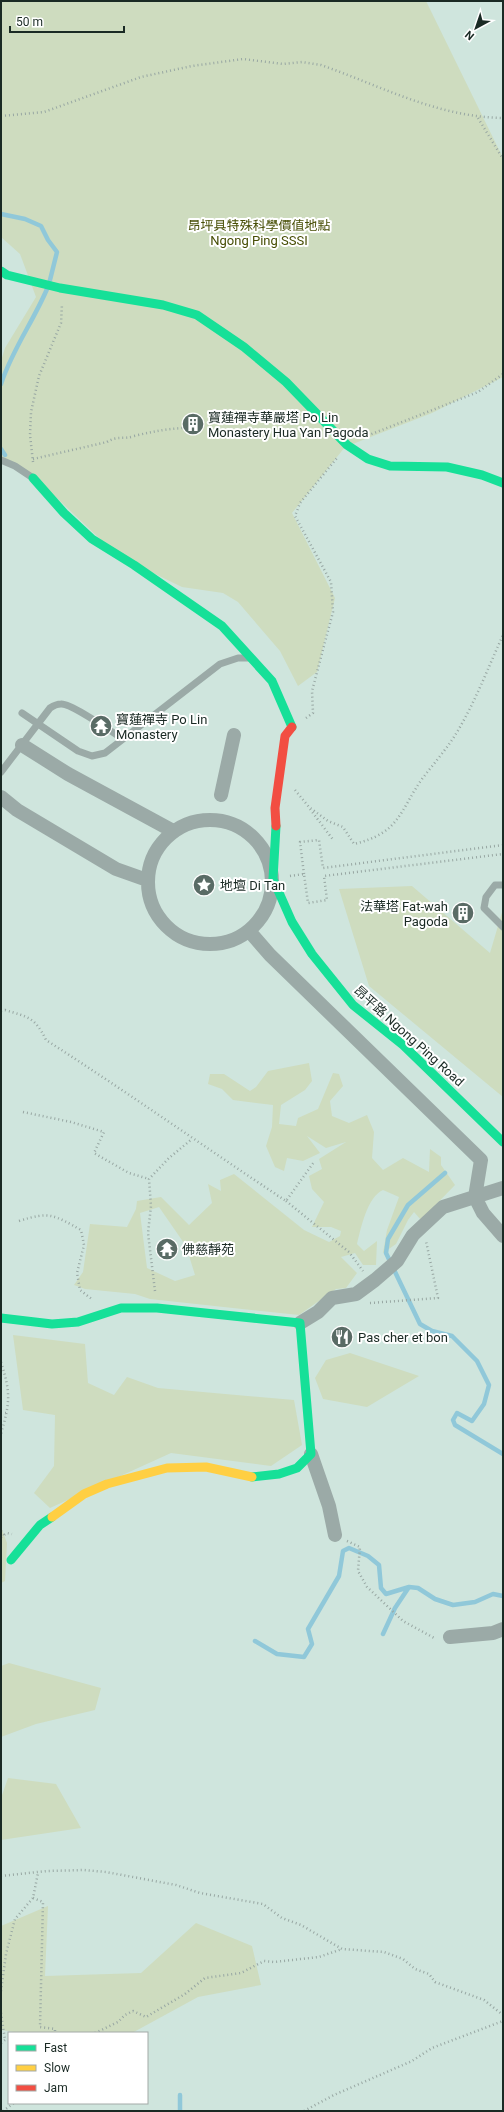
<svg xmlns="http://www.w3.org/2000/svg" width="504" height="2112" viewBox="0 0 504 2112" font-family="Roboto,'Noto Sans TC',sans-serif">
<style>
.green{fill:#cedcbf;fill-rule:evenodd}
.lines{fill:none;stroke-linecap:round;stroke-linejoin:round}
.stream{stroke:#90c8d9;stroke-width:4.5}
.path{stroke:#98a7a3;stroke-width:2.5;stroke-dasharray:1 3;stroke-linecap:butt}
.lane{stroke:#9baaa7;stroke-width:7}
.street{stroke:#9baaa7;stroke-width:14}
.fast{stroke:#16e098;stroke-width:9}
.slow{stroke:#ffcf43;stroke-width:9}
.jam{stroke:#f24e42;stroke-width:9}
.labels{text-anchor:middle;dominant-baseline:central;stroke-width:4;stroke-linejoin:round;paint-order:stroke}
.park-label{font-size:13px;fill:#474e05;stroke:#fff}
.poi-label{font-size:13px;fill:#1a2a24;stroke:#fff;text-anchor:start}
.street-label{font-size:13px;fill:#1a2a24;stroke:#fff}
</style>
<rect width="100%" height="100%" fill="#cfe5dd"/>
<!-- green -->
<path class="green" d="M1,1h425l77,157v219l-71,36 -87,34 -53,66 43,85 -18,74 -19,14 -18,-35 -42,-49 -15,-9 -41,-6 -64,-31 -76,-72 -41,-23v-100l4,-13 31,-51 -16,-43 -19,-17z
M412,886l78,67 13,-44v188l-134,-111 -30,-97z
M309,1063l3,18 -7,9 -24,15 -2,19 17,2 2,-8 20,-9 15,-36 6,1 4,12 -13,15 2,15 17,7 18,-8 7,17 -2,26 11,12 20,-12 26,14 1,-23 11,8v8l14,20 -34,35 -7,-8 -6,8 -12,24 -13,9 4,-23 12,-33 -16,-7c-16,7 -22,38 -26,54l7,7 13,-10 -1,24h-13l-8,-12 -14,4 16,16 -11,15 -10,1 -37,26 -149,-16 -15,-5 -50,-5 -11,-4 9,-13 7,-48 37,3 9,-18 1,-8 24,-4 28,28 23,-22 -4,-19 13,7 -1,-11 14,-6 70,56 25,12 11,-6 1,-5 -10,-4h-19l12,-25 -12,-13 -3,-13 13,-7 -3,-10 27,-17 -20,6 -19,-12 13,17 -17,8 -16,-3 -3,13 -9,-4 -9,-21 6,-19 1,-22 -40,-5 -11,-11 -14,-5 2,-10h14l26,17 6,-4 12,-16zM159,1207l27,39 9,29 -20,6 -28,-13 -7,-55z
M13,1335l72,9 3,39 26,12 13,-18 31,11 136,12 8,45 -31,21 -100,-13 -121,55 -16,-15 20,-27 1,-51 -32,-5z
M350,1353l69,23 -52,31 -44,-8 -8,-21 11,-18z
M1,1527l6,16 -2,38 -4,2z
M9,1663l92,25 -6,22 -59,14 -35,13v-71z
M8,1778l48,6 25,44 -80,12v-42z
M48,1906l-3,70 96,-3 55,-50 56,23 9,39 -63,12 -66,36h-111l-20,-3v-104z"/>
<g class="lines">
<!-- stream -->
<path class="stream" d="M1,214l24,5 16,7 7,14 9,12 -7,28
M1,384c11,-34 32,-62 46,-95
M1,449l4,6
M445,1173l-37,32 -20,34 -2,14 34,71 12,7 20,5 25,25 12,24 -5,19 -12,17 -15,-8 -4,7 2,5 48,29
M383,1634l12,-26 14,-21
M255,1641l22,13 27,3 8,-13 -4,-15 31,-53 4,-25 6,-3 19,8 11,9 2,23 5,6 23,-7 9,1 17,11 18,6 22,-3 18,-8 10,2
M180,2095v16"/>
<!-- path -->
<path class="path" d="M1,116l43,-4 97,-35 51,-11 51,-7 40,5 19,-2 19,3c60,21 116,52 182,53
M478,118l25,41
M364,437l114,-45 25,-18
M33,459l74,-17c11,-7 16,-2 27,-6 17,-4 31,-7 49,-8
M33,462l-3,-27 1,-23 8,-36 22,-53 1,-19
M306,718l7,-5 -1,-22 21,-79 -2,-30 -36,-66 5,-13 37,-45
M295,790l14,17 19,14 15,6 11,17c46,-11 45,-32 68,-65 10,-13 21,-26 30,-39 21,-32 35,-70 51,-105
M310,809l24,32
M304,874l-4,-32 19,-2 4,28 180,-23
M290,876l14,-2 4,29 19,-3 -3,-24 179,-22
M1,1011l4,-1c23,7 30,7 41,30 81,52 160,108 240,161l28,-39
M23,1112l48,10 33,10 -10,21 35,20 20,6
M286,1201l63,51 14,19
M19,1221c31,-10 35,-6 62,9l3,15 -7,28 3,17 13,10
M155,1291l-7,-58 3,-27 -2,-27 20,-21 23,-19
M370,1303l68,-5 -12,-57
M1,1362c10,32 9,40 0,72
M1,1413h6
M1,1531l3,4
M1,1537l6,-4 5,1
M347,1541l13,6 -2,24 9,16 36,34 33,18
M1,1876l46,-5 37,-1 22,2 70,13 24,8 63,11 19,14 19,7 41,24 42,3 19,7 12,10 14,5 6,8 49,18 19,15
M33,1898l10,4 -3,125 15,2v4
M1,1991l5,-37 9,-35 18,-21 5,-25
M1,2013l4,27
M95,2033l23,-11 7,-7 8,-4 13,6 39,-23 20,-16 36,-5 23,-12 10,1 45,-5 23,-8
M1,2043l4,-3
M3,2111l11,-8
M304,2111l30,-16 78,-34 20,-13 71,-27"/>
<!-- lane -->
<path class="lane" d="M1,460l14,6 18,12
M22,713l56,38 14,5 13,-3 115,-89 18,-6h10
M1,772l49,-64c3,-2 6,-4 11,-4 10,-1 51,28 62,35
M503,885h-8l-9,12 -2,11 19,19"/>
<!-- street -->
<path class="street" d="M22,745l46,29 105,57
M221,795l13,-60
M1,797l16,13 99,59 31,11
M148 882a62 62 0 1 1 124 0a62 62 0 1 1-124 0Z
M250,932l20,23 211,205 -6,37 8,16 20,23
M300,1323l18,-11 14,-14 24,-4 19,-14 22,-19 16,-26 30,-28 60,-19
M311,1454l18,52 6,29
M450,1637l43,-4 10,-4"/>
<!-- fast -->
<path class="fast" d="M1,271l6,4 53,13 103,17 34,10 47,32 42,35 61,63 21,14 22,7 57,1 35,8 21,8
M33,478l31,35 28,26 42,26 88,61 50,55 20,46
M276,826l-3,53 19,43 20,32 41,51 50,40 100,97
M1,1318l51,6 26,-2 43,-14h36l143,15 11,131 -14,14 -18,6 -27,3
M11,1560l29,-35 12,-8"/>
<!-- slow -->
<path class="slow" d="M52,1517l32,-23 23,-10 60,-16 39,-1 46,10"/>
<!-- jam -->
<path class="jam" d="M276,826l-1,-18 10,-72 7,-9"/>
</g>
<!-- icons -->
<defs>
<g id="building-disc" transform="scale(1.15)"><circle r="9.5" fill="#596b65" stroke="#fff"/><path d="M-4-6H4V6H1V3H-1V6H-4ZM-2.5-4.3h1.7v1.8h-1.7ZM.8-4.3h1.7v1.8H.8ZM-2.5-1h1.7V.8h-1.7ZM.8-1h1.7V.8H.8Z" fill="#fff"/></g>
<g id="temple-disc" transform="scale(1.15)"><circle r="9.5" fill="#596b65" stroke="#fff"/><path d="M0-6L5-2H3V0L6.5 2.5H4V6H1.5V3h-3V6H-4V2.5H-6.5L-3 0V-2H-5Z" fill="#fff"/></g>
<g id="sight-disc" transform="scale(1.15)"><circle r="9.5" fill="#596b65" stroke="#fff"/><path d="M0-6L1.8-2.2L6-1.7L2.9 1.2L3.7 5.4L0 3.3L-3.7 5.4L-2.9 1.2L-6-1.7L-1.8-2.2Z" fill="#fff"/></g>
<g id="restaurant-disc" transform="scale(1.15)"><circle r="9.5" fill="#596b65" stroke="#fff"/><path d="M-5-6h1v4h1v-4h1v4h1v-4h1v5L-1.5 .5V6h-2V.5L-5-1ZM5-6V6H3V1.5H1.5Q1.5-4 5-6Z" fill="#fff"/></g>
</defs>
<g fill-rule="evenodd">
<use href="#building-disc" x="193" y="424"/>
<use href="#temple-disc" x="101" y="726"/>
<use href="#sight-disc" x="204" y="885"/>
<use href="#building-disc" x="463" y="913"/>
<use href="#temple-disc" x="167" y="1249"/>
<use href="#restaurant-disc" x="342" y="1337"/>
</g>
<g class="labels">
<!-- park labels -->
<g class="park-label">
<text x="259" y="225">昂坪具特殊科學價值地點<tspan x="259" dy="15">Ngong Ping SSSI</tspan></text>
</g>
<!-- poi labels -->
<g class="poi-label">
<text x="208" y="417">寶蓮禪寺華嚴塔 Po Lin<tspan x="208" dy="15">Monastery Hua Yan Pagoda</tspan></text>
<text x="116" y="719">寶蓮禪寺 Po Lin<tspan x="116" dy="15">Monastery</tspan></text>
<text x="220" y="885">地壇 Di Tan</text>
<text x="448" y="906" text-anchor="end">法華塔 Fat-wah<tspan x="448" dy="15">Pagoda</tspan></text>
<text x="182" y="1249">佛慈靜苑</text>
<text x="358" y="1337">Pas cher et bon</text>
</g>
<!-- street labels -->
<g class="street-label">
<text transform="translate(409 1036) rotate(42)">昂平路 Ngong Ping Road</text>
</g>
</g>
<!-- border -->
<rect width="504" height="2112" fill="none" stroke="#1a2a24" stroke-width="4"/>
<!-- legend -->
<rect x="8" y="2032" width="140" height="72" fill="#ffffff" stroke="#a3aaa7"/>
<rect x="16" y="2045" width="20" height="6" fill="#16e098" stroke="#a3aaa7"/>
<text x="44" y="2052" font-size="12" fill="#1a2a24">Fast</text>
<rect x="16" y="2065" width="20" height="6" fill="#ffcf43" stroke="#a3aaa7"/>
<text x="44" y="2072" font-size="12" fill="#1a2a24">Slow</text>
<rect x="16" y="2085" width="20" height="6" fill="#f24e42" stroke="#a3aaa7"/>
<text x="44" y="2092" font-size="12" fill="#1a2a24">Jam</text>
<!-- north arrow -->
<g transform="translate(476 28) rotate(220)" stroke="#ffffff" stroke-width="3" paint-order="stroke">
<path d="M0-3L7 15L0 10L-7 15Z" fill="#1a2a24"/>
<text y="-6" font-size="11" font-weight="bold" text-anchor="middle" fill="#1a2a24">N</text>
</g>
<!-- scale -->
<path d="M10 26v6h114v-6" fill="none" stroke="#1a2a24" stroke-width="2"/>
<text x="16" y="26" font-size="12" fill="#1a2a24" stroke="#ffffff" stroke-width="3" paint-order="stroke">50 m</text>
</svg>
